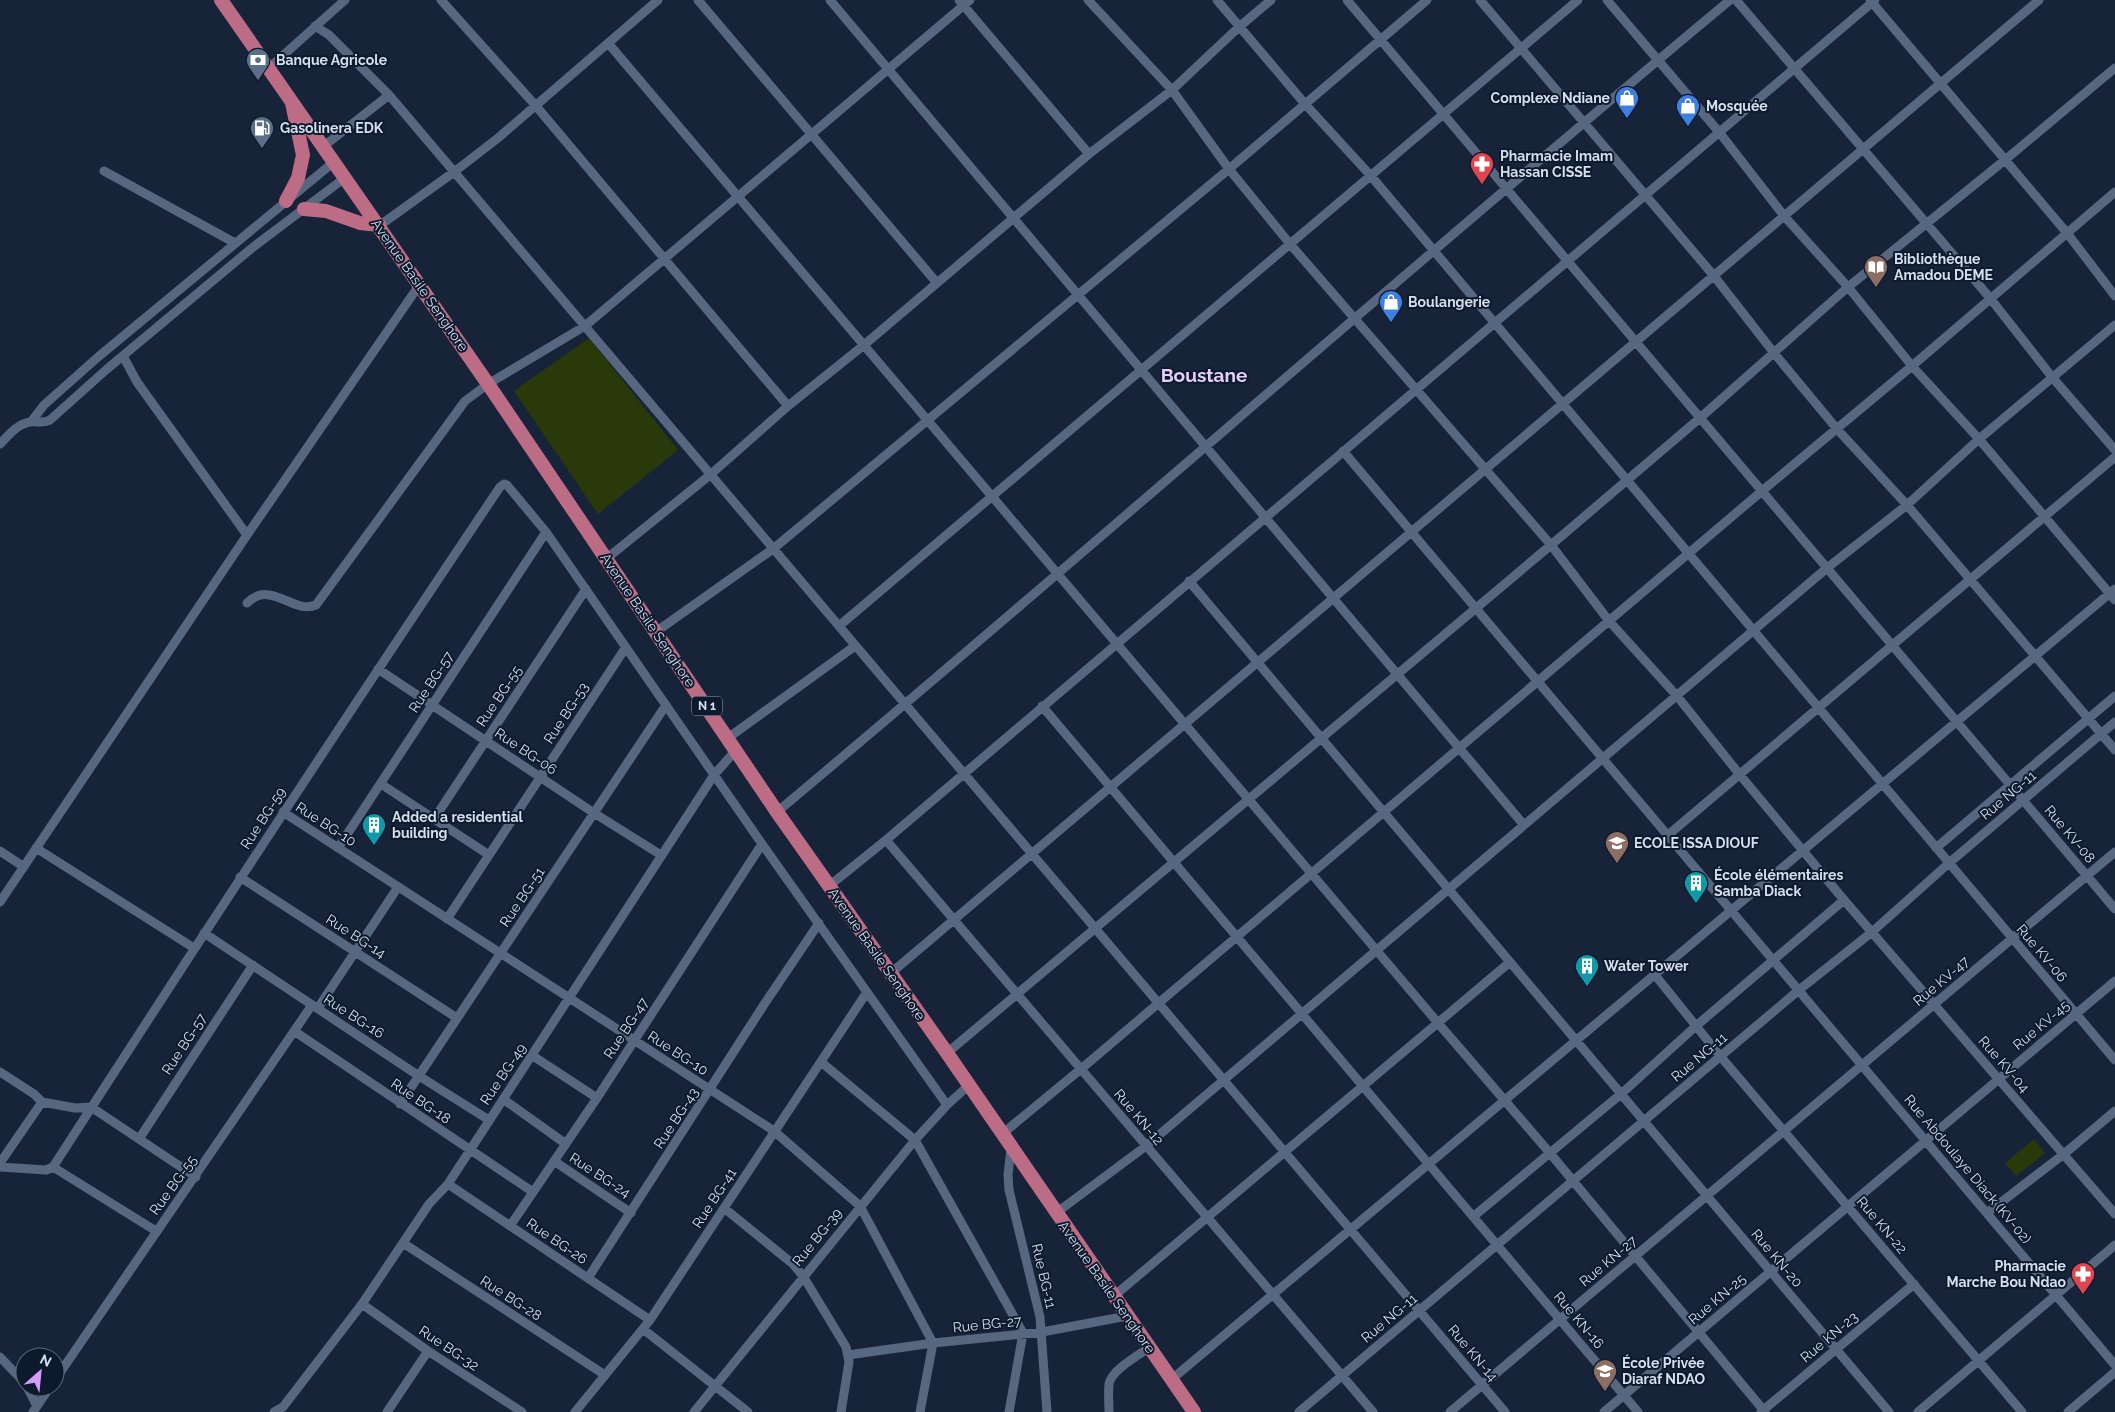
<svg xmlns="http://www.w3.org/2000/svg" width="2115" height="1412" viewBox="0 0 2115 1412" font-family="Raleway,sans-serif">
<style>
.green{fill:#293909}
.lines{fill:none;stroke-linecap:round;stroke-linejoin:round}
.minor{stroke:#586780;stroke-width:9}
.highway{stroke:#bc6c84;stroke-width:14}
.labels{text-anchor:middle;dominant-baseline:central;stroke-width:4;stroke-linejoin:round;paint-order:stroke}
.shield{fill:#0d1a2e;stroke:#9aa4b4;stroke-width:1}
.shield-label{font-size:12px;font-weight:bold;fill:#d6dfed}
.poi-label{font-size:14px;font-weight:bold;fill:#d6dfed;stroke:#0d1a2e;text-anchor:start}
.street-label{font-size:14px;fill:#d6dfed;stroke:#0d1a2e}
.district-label{font-size:19px;font-weight:bold;fill:#e5cff8;stroke:#0d1a2e}
</style>
<rect width="100%" height="100%" fill="#172338"/>
<!-- green -->
<path class="green" d="M589,338l89,112 -80,64 -84,-123z
M2034,1139l11,14 -29,23 -11,-13z"/>
<g class="lines">
<!-- minor -->
<path class="minor" d="M441,0l95,106 252,300
M698,0l239,283
M830,0l694,825
M959,0l130,154
M1088,0l84,90 57,79 61,75 261,301 58,76 68,75 63,79 104,125 271,314
M1217,0l88,104 66,72 744,884
M1347,0l768,909
M1480,0l234,276 60,77 63,76 70,76 208,245
M1607,0l112,132 66,85 63,70 64,79 67,73 136,161
M1736,0l254,298 62,79 63,73
M1870,0l197,233 48,63
M315,26l14,9 60,60 1116,1317
M608,43l830,980 111,129 216,260
M269,68l76,-68
M324,146l65,-51
M104,171l131,72
M379,226l75,-54 44,-34 160,-138
M123,356l14,26 110,153
M31,422l13,-17 54,-48 237,-196
M0,444c8,-8 17,-20 30,-22 8,-1 12,2 20,-2l57,-51 145,-121 94,-71
M1343,451l772,914
M606,559l104,-84 78,-69 76,-61 225,-191 83,-64 67,-63 32,-27
M1189,581l700,831
M247,603c24,-24 46,12 69,2l149,-204 23,-17 97,-58 385,-326
M839,626l739,-626
M657,631l116,-82 456,-380 198,-169
M378,669l216,144 67,42
M1042,706l596,706
M728,738l127,-92
M381,784l108,71
M283,812l491,319 86,75 73,137 -13,69
M777,812c320,-268 632,-545 953,-812
M434,819l152,-230
M1668,835l447,-378
M886,840l487,572
M36,848l158,100
M338,848l208,-316
M1936,848l179,-152
M0,851l24,16
M240,877l217,141
M829,886l57,-46 989,-840
M0,902l247,-367 173,-251
M447,919l179,-272
M204,933l215,143 70,44
M891,973l1148,-973
M1655,975l66,82 301,355
M318,1008l80,-121
M294,1031l239,161
M947,1053l604,-508 149,-127 148,-131 157,-127 110,-92
M533,1056l64,42
M821,1062l94,78 108,193 -14,79
M0,1072l34,22 8,8 33,6 16,-1 105,70
M503,1099l63,45
M400,1104l266,-399
M1002,1134l79,-65 681,-578 150,-125 203,-174
M139,1139l114,-174
M1011,1148l-3,27 1,15 31,127 7,95
M554,1161l77,52
M0,1163l42,-61
M0,1167l46,3 7,-3
M53,1167c147,-228 296,-455 447,-680l4,-3 3,1 39,47 216,312 185,261
M53,1167l103,64
M448,1184l202,136
M724,1208l69,56 10,12 43,71 3,15 -8,50
M1056,1213l90,-67 681,-578 80,-63 72,-66 136,-114
M1987,1213l77,-59 51,-43
M1474,1216l147,-122 75,-68 148,-126
M510,1226l87,-128 165,-254
M403,1243l202,132
M588,1278l177,-275 54,-80
M1114,1296l396,-334
M362,1304l66,47 94,61
M643,1329l105,83
M848,1355l85,-12 109,-11 85,-16
M0,1357l25,26
M1172,1379l943,-790
M55,1380c85,-126 172,-250 257,-375
M27,1387l10,19
M33,1412l17,-25
M274,1412l9,-5 79,-103 67,-100 19,-20 266,-409 22,-25
M387,1412l41,-61
M575,1412l75,-92 217,-328
M694,1412l221,-272 32,-35 22,-20
M1109,1412c0,-9 -1,-19 0,-28 2,-14 30,-29 41,-37
M1299,1412l500,-422 73,-58 77,-69 166,-141
M1450,1412l665,-560
M1604,1412l511,-431
M1761,1412l153,-128
M1918,1412l197,-167
M2068,1412l47,-40"/>
<!-- highway -->
<path class="highway" d="M221,0l267,384 289,428 170,241 247,359
M286,201l12,-23 5,-23 -11,-52
M304,209l22,2 34,12 19,2"/>
</g>
<!-- icons -->
<defs>
<g id="bank-pin" transform="scale(1.25)"><path d="M0 17L-7.5 6A9.5 9.5 0 1 1 7.5 6Z" fill="#5c6f8a" stroke="#0d1a2e"/><path d="M-6-4H6V4H-6ZM0-2.3a2.3 2.3 0 1 0 0 4.6a2.3 2.3 0 1 0 0-4.6Z" fill="#fff"/></g>
<g id="shop-pin" transform="scale(1.25)"><path d="M0 17L-7.5 6A9.5 9.5 0 1 1 7.5 6Z" fill="#3f7fe0" stroke="#0d1a2e"/><path d="M-5-2.5h2.3a2.7 3.5 0 0 1 5.4 0H5L5.5 6h-11ZM-1.5-2.5h3a1.5 2.3 0 0 0-3 0Z" fill="#fff"/></g>
<g id="fuel-pin" transform="scale(1.25)"><path d="M0 17L-7.5 6A9.5 9.5 0 1 1 7.5 6Z" fill="#5c6f8a" stroke="#0d1a2e"/><path d="M-5.5-6h7V0h2V4h1.3V-2.5L3-4.5l.8-.8L6-3V5H2.5V1h-1V6h-7ZM-4.2-4.7v3.2H.2V-4.7Z" fill="#fff"/></g>
<g id="pharmacy-pin" transform="scale(1.25)"><path d="M0 17L-7.5 6A9.5 9.5 0 1 1 7.5 6Z" fill="#e0444e" stroke="#0d1a2e"/><path d="M-2-6h4v4h4v4h-4v4h-4v-4h-4v-4h4Z" fill="#fff"/></g>
<g id="library-pin" transform="scale(1.25)"><path d="M0 17L-7.5 6A9.5 9.5 0 1 1 7.5 6Z" fill="#8d6e63" stroke="#0d1a2e"/><path d="M-6-4Q-3-5.5-.7-3.5V5Q-3 3-6 4ZM6-4Q3-5.5 .7-3.5V5Q3 3 6 4Z" fill="#fff"/></g>
<g id="building-pin" transform="scale(1.25)"><path d="M0 17L-7.5 6A9.5 9.5 0 1 1 7.5 6Z" fill="#0f9aa8" stroke="#0d1a2e"/><path d="M-4-6H4V6H1V3H-1V6H-4ZM-2.5-4.3h1.7v1.8h-1.7ZM.8-4.3h1.7v1.8H.8ZM-2.5-1h1.7V.8h-1.7ZM.8-1h1.7V.8H.8Z" fill="#fff"/></g>
<g id="school-pin" transform="scale(1.25)"><path d="M0 17L-7.5 6A9.5 9.5 0 1 1 7.5 6Z" fill="#8d6e63" stroke="#0d1a2e"/><path d="M0-5L7-2L0 1L-7-2ZM-4 1L0 2.5L4 1V4Q0 6-4 4Z" fill="#fff"/></g>
<g id="university-pin" transform="scale(1.25)"><path d="M0 17L-7.5 6A9.5 9.5 0 1 1 7.5 6Z" fill="#8d6e63" stroke="#0d1a2e"/><path d="M0-5L7-2L0 1L-7-2ZM-4 1L0 2.5L4 1V4Q0 6-4 4Z" fill="#fff"/></g>
</defs>
<g fill-rule="evenodd">
<use href="#bank-pin" x="258" y="60"/>
<use href="#shop-pin" x="1627" y="98"/>
<use href="#shop-pin" x="1688" y="106"/>
<use href="#fuel-pin" x="262" y="128"/>
<use href="#pharmacy-pin" x="1482" y="164"/>
<use href="#library-pin" x="1876" y="267"/>
<use href="#shop-pin" x="1391" y="302"/>
<use href="#building-pin" x="374" y="825"/>
<use href="#school-pin" x="1617" y="843"/>
<use href="#building-pin" x="1696" y="883"/>
<use href="#building-pin" x="1587" y="966"/>
<use href="#pharmacy-pin" x="2083" y="1274"/>
<use href="#university-pin" x="1605" y="1371"/>
</g>
<g class="labels">
<!-- shield labels -->
<rect class="shield" x="692" y="696.5" width="30" height="19" rx="4"/>
<g class="shield-label">
<text x="707" y="706">N 1</text>
</g>
<!-- poi labels -->
<g class="poi-label">
<text x="276" y="60">Banque Agricole</text>
<text x="1610" y="98" text-anchor="end">Complexe Ndiane</text>
<text x="1706" y="106">Mosquée</text>
<text x="280" y="128">Gasolinera EDK</text>
<text x="1500" y="156">Pharmacie Imam<tspan x="1500" dy="16">Hassan CISSE</tspan></text>
<text x="1894" y="259">Bibliothèque<tspan x="1894" dy="16">Amadou DEME</tspan></text>
<text x="1408" y="302">Boulangerie</text>
<text x="392" y="817">Added a residential<tspan x="392" dy="16">building</tspan></text>
<text x="1634" y="843">ECOLE ISSA DIOUF</text>
<text x="1714" y="875">École élémentaires<tspan x="1714" dy="16">Samba Diack</tspan></text>
<text x="1604" y="966">Water Tower</text>
<text x="2066" y="1266" text-anchor="end">Pharmacie<tspan x="2066" dy="16">Marche Bou Ndao</tspan></text>
<text x="1622" y="1363">École Privée<tspan x="1622" dy="16">Diaraf NDAO</tspan></text>
</g>
<!-- street labels -->
<g class="street-label">
<text transform="translate(420 285) rotate(55)">Avenue Basile Senghore</text>
<text transform="translate(648 620) rotate(56)">Avenue Basile Senghore</text>
<text transform="translate(431 682) rotate(-57)">Rue BG-57</text>
<text transform="translate(499 696) rotate(-56)">Rue BG-55</text>
<text transform="translate(566 713) rotate(-57)">Rue BG-53</text>
<text transform="translate(526 751) rotate(34)">Rue BG-06</text>
<text transform="translate(2008 795) rotate(-40)">Rue NG-11</text>
<text transform="translate(263 818) rotate(-57)">Rue BG-59</text>
<text transform="translate(326 824) rotate(33)">Rue BG-10</text>
<text transform="translate(2070 834) rotate(50)">Rue KV-08</text>
<text transform="translate(522 897) rotate(-56)">Rue BG-51</text>
<text transform="translate(356 936) rotate(33)">Rue BG-14</text>
<text transform="translate(2042 953) rotate(50)">Rue KV-06</text>
<text transform="translate(877 954) rotate(55)">Avenue Basile Senghore</text>
<text transform="translate(1941 981) rotate(-40)">Rue KV-47</text>
<text transform="translate(354 1016) rotate(33)">Rue BG-16</text>
<text transform="translate(2041 1025) rotate(-40)">Rue KV-45</text>
<text transform="translate(626 1028) rotate(-57)">Rue BG-47</text>
<text transform="translate(184 1044) rotate(-57)">Rue BG-57</text>
<text transform="translate(678 1053) rotate(33)">Rue BG-10</text>
<text transform="translate(1699 1057) rotate(-40)">Rue NG-11</text>
<text transform="translate(2004 1064) rotate(49)">Rue KV-04</text>
<text transform="translate(503 1074) rotate(-56)">Rue BG-49</text>
<text transform="translate(421 1101) rotate(34)">Rue BG-18</text>
<text transform="translate(1139 1117) rotate(50)">Rue KN-12</text>
<text transform="translate(676 1118) rotate(-57)">Rue BG-43</text>
<text transform="translate(1968 1169) rotate(50)">Rue Abdoulaye Diack (KV-02)</text>
<text transform="translate(600 1175) rotate(33)">Rue BG-24</text>
<text transform="translate(173 1185) rotate(-54)">Rue BG-55</text>
<text transform="translate(714 1198) rotate(-57)">Rue BG-41</text>
<text transform="translate(1882 1225) rotate(50)">Rue KN-22</text>
<text transform="translate(817 1237) rotate(-51)">Rue BG-39</text>
<text transform="translate(557 1241) rotate(34)">Rue BG-26</text>
<text transform="translate(1777 1258) rotate(50)">Rue KN-20</text>
<text transform="translate(1608 1261) rotate(-40)">Rue KN-27</text>
<text transform="translate(1044 1276) rotate(77)">Rue BG-11</text>
<text transform="translate(1107 1287) rotate(55)">Avenue Basile Senghore</text>
<text transform="translate(511 1298) rotate(33)">Rue BG-28</text>
<text transform="translate(1717 1299) rotate(-40)">Rue KN-25</text>
<text transform="translate(1389 1318) rotate(-40)">Rue NG-11</text>
<text transform="translate(1579 1320) rotate(50)">Rue KN-16</text>
<text transform="translate(987 1324) rotate(-6)">Rue BG-27</text>
<text transform="translate(1829 1337) rotate(-40)">Rue KN-23</text>
<text transform="translate(449 1348) rotate(34)">Rue BG-32</text>
<text transform="translate(1473 1353) rotate(50)">Rue KN-14</text>
</g>
<!-- district labels -->
<g class="district-label">
<text x="1204" y="375">Boustane</text>
</g>
</g>
<!-- north arrow -->
<g transform="translate(40 1372) rotate(27)"><circle r="24" fill="#0d1a2e" stroke="#5d697a"/>
<path d="M0-4L9 19L0 12L-9 19Z" fill="#d39cfd"/>
<text y="-8" font-size="14" font-weight="bold" text-anchor="middle" fill="#d6dfed">N</text>
</g>
</svg>
